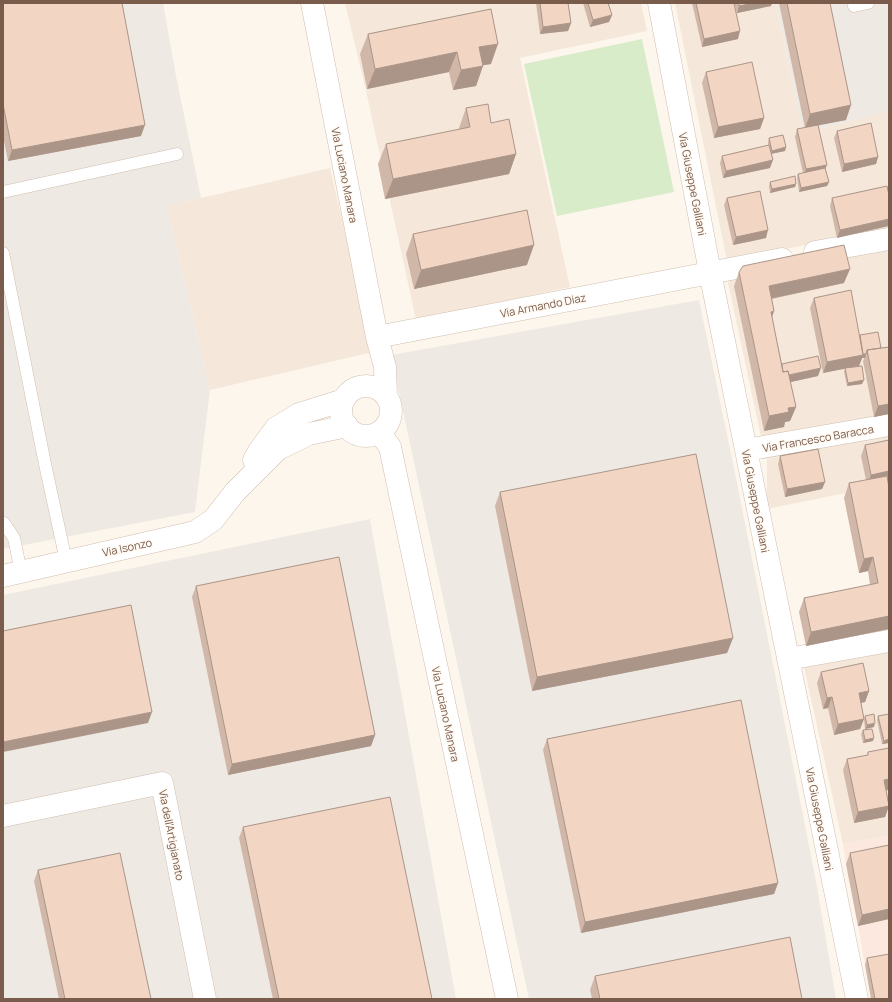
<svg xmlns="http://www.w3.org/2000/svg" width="892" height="1002" viewBox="0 0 892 1002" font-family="Manrope,sans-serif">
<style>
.residential{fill:#f5e8da}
.commercial{fill:#fde8e0}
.industrial{fill:#efe9e4}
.green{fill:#d8ecc9}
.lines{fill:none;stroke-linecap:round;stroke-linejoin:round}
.service-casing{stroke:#d1beb0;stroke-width:13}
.minor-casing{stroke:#d1beb0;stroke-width:23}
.service{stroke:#fff;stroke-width:12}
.minor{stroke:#fff;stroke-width:22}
.wall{fill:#d1b7a8}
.shaded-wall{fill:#aa9588}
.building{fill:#f3d5c3;stroke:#aa9588}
.labels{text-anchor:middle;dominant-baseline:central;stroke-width:3;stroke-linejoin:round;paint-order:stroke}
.street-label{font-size:11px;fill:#7a5c4d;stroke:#fffaf3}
</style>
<rect width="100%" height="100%" fill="#fdf6ec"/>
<!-- residential -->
<path class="residential" d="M345,3h296l6,28 -127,27 50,229 -154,33 -50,-229z
M675,3h101l27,130 86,-22v117l-162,33z
M330,168l43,184 -163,38 -43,-184z
M889,248v167l-128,22 -34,-159z
M889,436v70l-4,-21 -118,24v-50z
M889,652v184l-46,8 -39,-177z"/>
<!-- commercial -->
<path class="commercial" d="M889,836v163h-18l-13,-73 -12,-62 -3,-20z"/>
<!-- industrial -->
<path class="industrial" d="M3,3h160l13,73 25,122 -34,8 43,184 -15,122 -192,37z
M776,3h113v108l-86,22z
M699,300l37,178 80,403 20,118h-307l-138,-644z
M370,519l86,480h-453v-404z"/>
<!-- green -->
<path class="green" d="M642,39l32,153 -117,24 -33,-152z"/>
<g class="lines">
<!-- service casing -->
<g class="service-casing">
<path id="service" d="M854,6l14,-3
M3,192l174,-38
M3,253l42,211 21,97
M3,523h1l10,15 7,34"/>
</g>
<!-- minor casing -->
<g class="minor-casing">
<path id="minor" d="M312,3l65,334 8,30 1,28
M659,3l51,269 36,178 111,549
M815,252l74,-13
M377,337l405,-78
M341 411a25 25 0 1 1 50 0a25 25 0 1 1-50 0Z
M379,432l11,15 117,552
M746,450l143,-25
M254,460l5,-9 17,-23 23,-14 45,-14
M3,576l192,-44 18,-12 22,-28 43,-43 31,-15 38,-8
M788,659l101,-18
M3,816l159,-33 43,216"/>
</g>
<!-- service -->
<use href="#service" class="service"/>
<!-- minor -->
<use href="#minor" class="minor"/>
</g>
<!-- wall -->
<path class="wall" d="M3,3l138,133 -133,25 -5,-25z
M536,3h32l3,20 -3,8 -28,3z
M583,3h25l4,12 -3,7 -19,5z
M692,3h42l4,36 -36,8z
M734,3h38l-1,3 -34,7z
M779,3h51l16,117 -28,5 7,43 4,14 -2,4 -28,6 -2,-14 1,-4 5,-1 -8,-36 2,-8 8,-1z
M491,9v55l-8,1 -7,21 -23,4 -4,-18 -82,17 -7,-35 8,-20z
M706,72l58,46 -4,11 -46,9 -12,-55z
M466,108l25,15 25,31 -7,20 -124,25 -7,-35 8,-20 73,-14v-2z
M837,131l41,26 -2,7 -34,8 -8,-34z
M769,138l17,9 -1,4 -14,3 -1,14 -47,10 -3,-15 2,-7 46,-10v-4z
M770,182l26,2 -1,3 -25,6 -1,-7z
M889,195l-52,43 -7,-32 2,-8z
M727,198l39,40 -33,7 -9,-40z
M413,234l114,31 -113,24 -8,-35z
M739,272l105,11 -72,16 2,12 -2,7 10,46 36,12 -28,6 6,25 -6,14 -5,1 -1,5 -20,4 -30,-145z
M814,298l46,38 21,12 8,-1v67l-15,3 -11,-56 2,-4 -3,1 -3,8 -9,1 12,17 -15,2 -3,-14 1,-4 -22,5 -13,-65z
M865,445l23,37 1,6v141l-83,17 -7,-34 5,-14 66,-13 -2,-14 -9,2 -15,-75 5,-15 17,-3 -5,-24z
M780,456l45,26 -3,7 -37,8 -7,-33z
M500,492l233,146 -6,15 -195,38 -37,-185z
M196,586l179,149 -4,11 -143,29 -36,-178z
M821,672l48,19 -4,11 -4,1 3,16 -4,10 -26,6 -6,-27 -5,1 -6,-26z
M889,714v29l-7,1 -5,-24 1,-4z
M865,716l9,11 -9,2 -1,-9z
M863,730l10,11 -10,2 -2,-9z
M547,739l231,144 -4,11 -193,39 -38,-183z
M889,748v42h-3l3,16 -4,11 -31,6 -11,-53 4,-11 20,-4 1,-3z
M243,827l189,172h-159l-34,-161z
M889,845v74l-31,7 -12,-62 4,-11z
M38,870l113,129h-92l-25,-118z
M867,958l22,41h-18l-6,-34z
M595,976l207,23h-210l-2,-9z"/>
<!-- shaded-wall -->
<path class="shaded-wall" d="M754,3h18l-1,3 -34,7 2,-7z
M612,15l-3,7 -19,5 3,-7z
M571,23l-3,8 -28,3 3,-7z
M740,31l-2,8 -36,8 2,-8z
M498,44l-7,20 -19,3 7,-20z
M457,52l-8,20 -82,17 8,-20z
M483,66l-7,20 -23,4 8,-20z
M851,105l-5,15 -41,8 5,-14z
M764,118l-4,11 -46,9 4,-11z
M145,125l-4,11 -133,25 4,-11z
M786,147l-1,4 -15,3 2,-3z
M516,154l-7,20 -124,25 8,-20z
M878,157l-2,7 -34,8 2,-8z
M773,160l-3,8 -47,10 3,-7z
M827,165l-3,7 -21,5 3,-8z
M829,182l-2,4 -28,6 2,-4z
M796,184l-1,3 -25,6 2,-4z
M889,219v7l-52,12 3,-8z
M768,230l-2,8 -33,7 3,-8z
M534,245l-7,20 -113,24 7,-19z
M850,269l-6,14 -80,17 5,-14z
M774,311l-5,14 2,-13z
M866,354l-1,4h-3l-3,8 -36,7 4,-11z
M821,368l-3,8 -36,8 2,-8z
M864,380l-2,4 -15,2 1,-3z
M889,404v10l-15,3 4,-11z
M796,407l-6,14 -5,1 -1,5 -20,4 5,-15 19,-8z
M889,471v10l-22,5 4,-11z
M825,482l-3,7 -37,8 2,-8z
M873,557l-5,14 -9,2 5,-14z
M889,616v13l-83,17 5,-14z
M733,638l-6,15 -195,38 5,-14z
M869,691l-4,11 -10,2 4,-11z
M832,697l-4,11 -5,1 4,-11z
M152,712l-4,11 -145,29v-10z
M864,719l-4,10 -26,6 4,-11z
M875,723l-1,4 -9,2 2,-4z
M375,735l-4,11 -143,29 4,-11z
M874,738l-1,3 -10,2 2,-3z
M889,739v4l-7,1 2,-3z
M889,779v11l-9,1 4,-11z
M889,806l-4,11 -31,6 4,-11z
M778,883l-4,11 -193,39 4,-11z
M889,909v10l-31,7 4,-11z"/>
<!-- building -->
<path class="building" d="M3,3h119l23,122 -133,25 -9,-46z
M540,3h28l3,20 -28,4z
M588,3h20l4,12 -19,5z
M696,3h38l6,28 -36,8z
M739,3h15l-15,3z
M787,3h43l21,102 -41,9z
M491,9l7,35 -19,3 4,19 -22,4 -4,-18 -82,17 -7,-35z
M752,62l12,56 -46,9 -12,-55z
M488,104l3,19 18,-4 7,35 -123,25 -7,-35 84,-17 -4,-19z
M871,123l7,34 -34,7 -7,-33z
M818,125l9,40 -21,4 -9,-40z
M783,135l3,12 -14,4 -3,-13z
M769,145l4,15 -47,11 -4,-15z
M825,168l4,14 -28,6 -3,-14z
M795,176l1,8 -24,5 -2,-7z
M887,186l2,9v24l-49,11 -8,-32z
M760,191l8,39 -32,7 -9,-39z
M527,210l7,35 -113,25 -8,-36z
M844,245l6,24 -81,17 5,25 -3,1 12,60 5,-1 8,36 -8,1 1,4 -20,4 -30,-144 4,-6z
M851,290l12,65 -36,7 -13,-64z
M878,332l3,16 -14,2 -1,4h-3l-3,-19z
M889,347v57l-11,2 -11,-56z
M818,356l3,12 -32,7 -1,-4 -5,1 -1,-8z
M862,366l2,14 -16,3 -3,-15z
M889,440v31l-18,4 -6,-30z
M818,449l7,33 -38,7 -7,-33z
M696,454l37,184 -196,39 -37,-185z
M887,476l2,12v128l-78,16 -7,-34 74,-15 -5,-26 -9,2 -15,-76z
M339,557l36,178 -143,29 -36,-178z
M131,605l21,107 -149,30v-111z
M863,663l6,28 -10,2 5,26 -26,5 -6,-27 -5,1 -6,-26z
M741,700l37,183 -193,39 -38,-183z
M874,714l1,9 -8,2 -2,-9z
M889,714v25l-5,2 -6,-25z
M872,729l2,9 -9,2 -2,-10z
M889,748v31l-5,1 5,26 -31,6 -11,-53 21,-4v-3z
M390,797l42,202h-153l-36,-172z
M889,845v64l-27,6 -12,-62z
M120,853l31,146h-86l-27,-129z
M790,937l12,62h-202l-5,-23z
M889,954v45h-14l-8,-41z"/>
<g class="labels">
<!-- street labels -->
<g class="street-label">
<text transform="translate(345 175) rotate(79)">Via Luciano Manara</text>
<text transform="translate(693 184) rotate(79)">Via Giuseppe Galliani</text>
<text transform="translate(543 305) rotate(-11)">Via Armando Diaz</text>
<text transform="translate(818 438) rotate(-10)">Via Francesco Baracca</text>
<text transform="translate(756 501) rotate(79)">Via Giuseppe Galliani</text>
<text transform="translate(127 547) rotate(-12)">Via Isonzo</text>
<text transform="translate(446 714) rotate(78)">Via Luciano Manara</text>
<text transform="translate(820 819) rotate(79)">Via Giuseppe Galliani</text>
<text transform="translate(172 835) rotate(79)">Via dell'Artigianato</text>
</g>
</g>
<!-- border -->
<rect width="892" height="1002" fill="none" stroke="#7a5c4d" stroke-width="8"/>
</svg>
